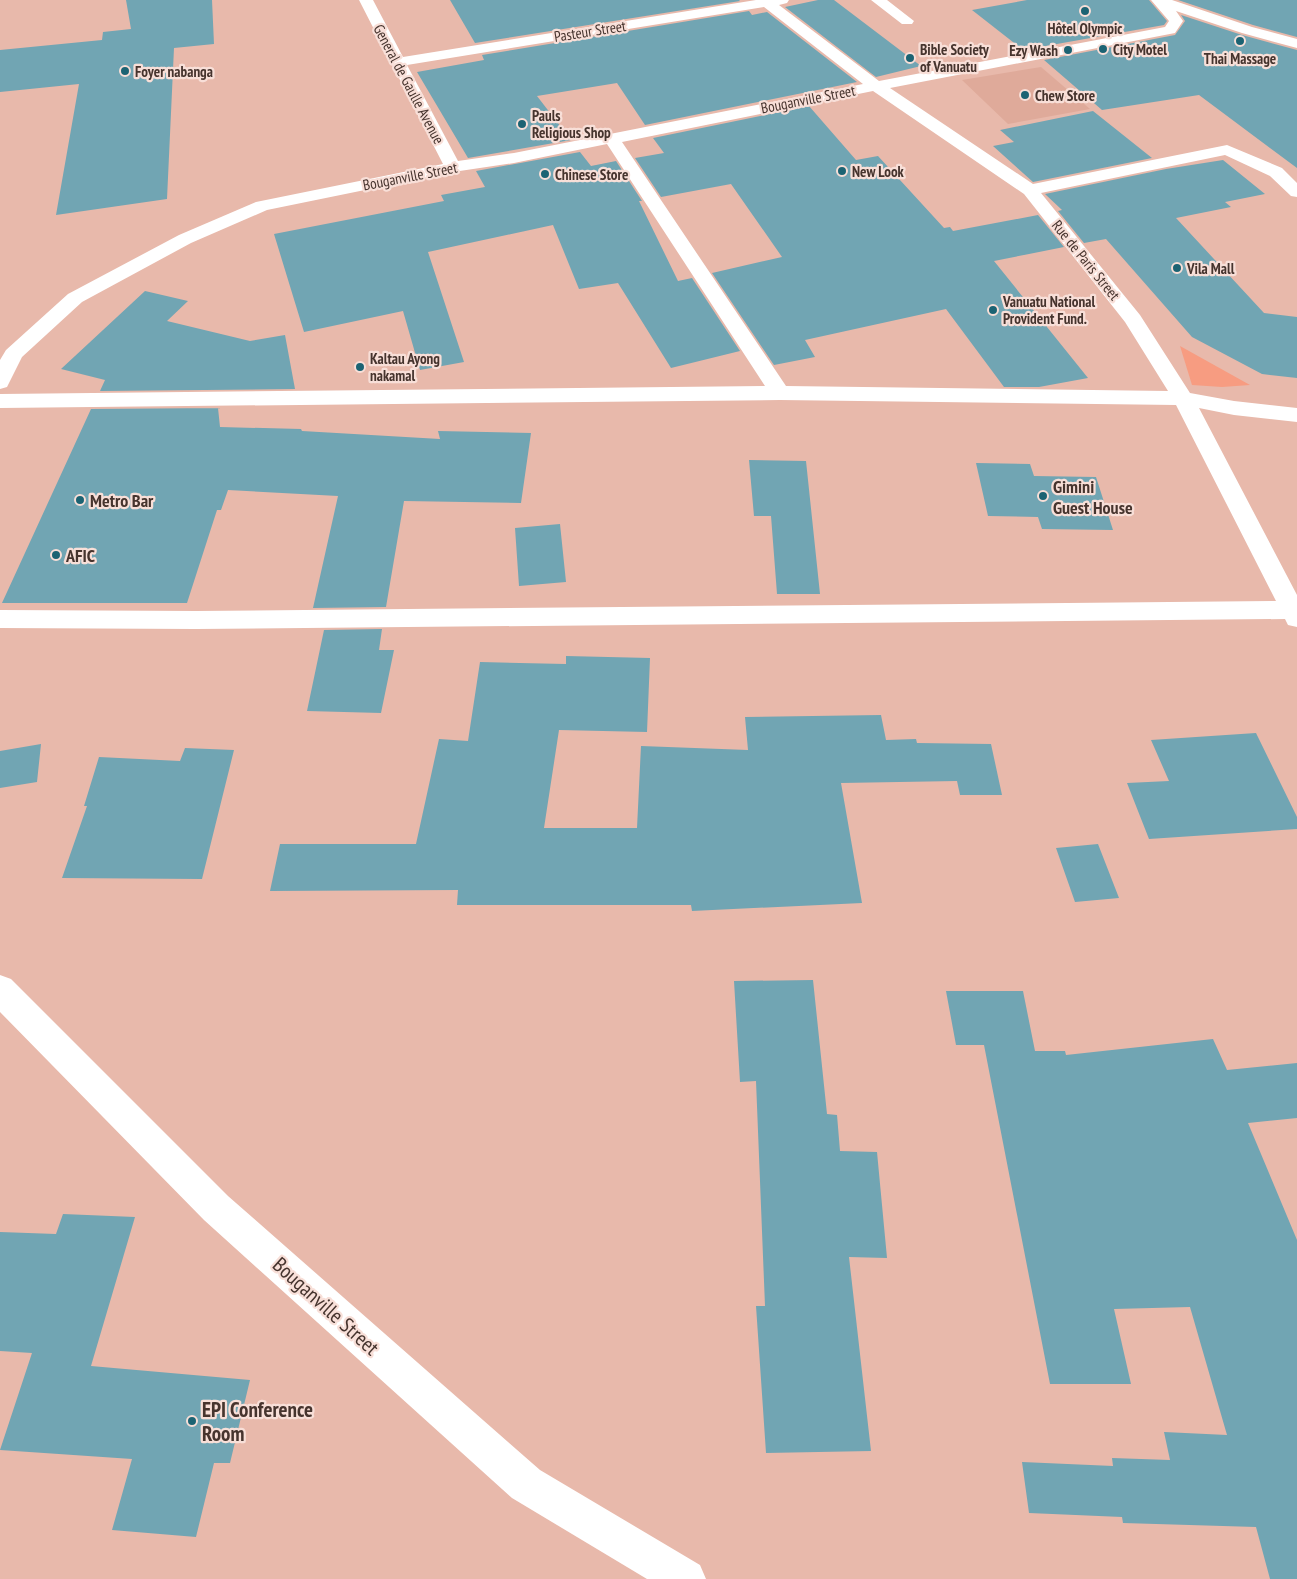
<svg xmlns="http://www.w3.org/2000/svg" width="1297" height="1579" viewBox="0 0 1297 1579" font-family="'PT Sans Narrow',sans-serif">
<style>
.built{fill:#dfaa9a}
.green{fill:#f79c81}
.building{fill:#71a5b3}
.lines{fill:none;stroke-linecap:round;stroke-linejoin:round}
.minor{fill:#fff;fill-rule:evenodd}
.poi-dot{fill:#1c6373;stroke:#f8dfd8;stroke-width:2}
.labels{text-anchor:middle;dominant-baseline:central;stroke-width:4.5;stroke-linejoin:round;paint-order:stroke}
.far-poi-label{font-size:15px;font-weight:bold;fill:#46342e;stroke:#f8dfd8;text-anchor:start}
.far-street-label{font-size:15px;fill:#46342e;stroke:#f8dfd8}
.poi-label{font-size:18px;font-weight:bold;fill:#46342e;stroke:#f8dfd8;text-anchor:start}
.near-street-label{font-size:21px;fill:#46342e;stroke:#f8dfd8}
.near-poi-label{font-size:21px;font-weight:bold;fill:#46342e;stroke:#f8dfd8;text-anchor:start}
</style>
<rect width="100%" height="100%" fill="#e8b9ab"/>
<!-- built -->
<path class="built" d="M1041,67l49,42 -82,15 -46,-44z"/>
<!-- green -->
<path class="green" d="M1180,346l70,39 -28,2 -30,-2z"/>
<!-- building -->
<path class="building" d="M126,0h86l2,44 -40,4 -7,151 -111,16 23,-131 -79,8v-42l102,-10 1,-8 28,-3z
M450,0h289l1,1 -265,42z
M818,0h16l87,66 -45,11 -91,-70z
M1027,0h122l18,21 -3,4 -141,25 -51,-40z
M1178,0h119v37l-44,-12z
M749,11l3,4 15,-3 90,70 -212,43 -28,-42 -80,13 34,44 -103,18 -51,-86 67,-12 -2,-5z
M1181,15l61,20 55,15v118l-98,-73 -97,15 -58,-50 131,-25 10,-14z
M809,106l47,54 22,-4 66,72 6,-1 3,4 85,-16 26,32 -70,14 94,117 -49,9h-35l-58,-78 -141,31 10,17 -41,8 -62,-92 70,-16 -51,-73 -70,13 -26,-39 29,-5 -11,-15z
M1093,111l59,47 -119,24 -40,-36 21,-4 -14,-12z
M580,152l11,14 25,-5 26,40h-3l39,80 14,-3 48,73 -69,17 -53,-85 -39,6 -26,-64 -125,27 36,110 -44,8 -17,-59 -99,21 -30,-98 170,-33 -3,-6 44,-8 -9,-16z
M1223,160l42,34 -40,8 6,5 -55,11 88,95 33,4v61l-35,-4 -70,-37 -86,-98 -22,4 -26,-32 4,-1 -17,-16 121,-25z
M145,291l43,10 -21,20 83,20 35,-6 10,54 -195,2 5,-11 -44,-11z
M218,408l2,19 81,2 1,2 138,8 -2,-8 93,2 -10,70 -117,-2 -18,106 -73,1 25,-112 -110,-6 -7,20h-4l-30,93h-185l89,-194 130,-1z
M749,460l57,1 14,133h-43l-6,-78h-17z
M976,463l54,1 4,12 62,1 17,53 -71,-1 -4,-12 -50,-1z
M560,524l6,58 -47,4 -4,-58z
M382,629l-3,21h15l-13,63 -74,-2 17,-81z
M566,656l84,2 -3,74 -88,-2 -15,98h93l4,-82 107,4 -3,-33 136,-2 5,25 30,-1 1,4 74,1 11,51h-42l-3,-14 -116,2 21,120 -170,8 -1,-6h-234l1,-15 -188,1 10,-47h136l23,-105 29,2 12,-79 86,2z
M1256,733l41,84v12l-148,10 -22,-56 42,-2 -18,-41z
M41,744l-4,38 -37,6v-37z
M185,748l49,2 -32,129 -140,-1 25,-72h-3l15,-49 81,4z
M1098,844l21,54 -44,4 -19,-54z
M813,980l14,134 10,1 3,36 37,1 10,106 -38,-1 22,194 -105,2 -10,-147h9l-9,-225 -16,1 -6,-101z
M946,991h77l12,60h30l1,4 147,-16 14,31 70,-7v55l-49,5 49,117v339h-27l-14,-52 -133,-4 -1,-6 -93,-4 -7,-51 91,4 -1,-8 58,2 -6,-28 63,3 -37,-128 -76,2 17,75h-81l-66,-339h-28z
M63,1214l72,3 -44,149 159,14 -20,83h-16l-18,74 -84,-7 20,-71 -132,-9 32,-97 -32,-2v-119l56,2z"/>
<g class="lines">
<!-- minor -->
<path class="minor" d="M359,0h14l30,57 353,-57h33l-2,3 -8,2 100,76 286,-54 4,-6 -18,-21h21l80,27 45,12v9l-55,-15 -66,-22 7,10 -8,12 -285,55 143,96 194,-39 55,23 15,15v14l-6,-1 -21,-20 -45,-21 -184,38 99,122 50,78 44,8 63,7v14l-63,-7 -35,-7 98,187v32l-9,-2 -3,-6 -1089,10 -196,-1v-18l196,1 1080,-10 -100,-196 -396,-5 -780,8v-14l765,-8 -158,-242 -93,19 -61,9 -186,38 -76,33 -109,59 -60,55 -15,30 -7,2v-29l6,-10 62,-56 111,-59 77,-33 187,-38zM764,7l99,77 -349,69 -56,8 -51,-96zM873,91l151,103 101,128 43,69 -382,-5 -164,-244z
M871,0h16l27,21 -2,3h-10z
M0,975l11,4 217,217 312,274 160,95 6,14h-59l-135,-81 -308,-278 -204,-208z"/>
</g>
<!-- markers -->
<g class="poi-dot">
<circle cx="1085" cy="11" r="5"/>
<circle cx="1240" cy="41" r="5"/>
<circle cx="1103" cy="49" r="5"/>
<circle cx="1068" cy="50" r="5"/>
<circle cx="910" cy="58" r="5"/>
<circle cx="125" cy="71" r="5"/>
<circle cx="1025" cy="95" r="5"/>
<circle cx="522" cy="124" r="5"/>
<circle cx="842" cy="171" r="5"/>
<circle cx="545" cy="174" r="5"/>
<circle cx="1177" cy="268" r="5"/>
<circle cx="993" cy="310" r="5"/>
<circle cx="360" cy="367" r="5"/>
<circle cx="1043" cy="496" r="5"/>
<circle cx="80" cy="500" r="5"/>
<circle cx="56" cy="555" r="5"/>
<circle cx="192" cy="1421" r="5"/>
</g>
<g class="labels">
<!-- far-poi labels -->
<g class="far-poi-label">
<text x="1085" y="28" text-anchor="middle">Hôtel Olympic</text>
<text x="920" y="49">Bible Society<tspan x="920" dy="17">of Vanuatu</tspan></text>
<text x="1113" y="49">City Motel</text>
<text x="1058" y="50" text-anchor="end">Ezy Wash</text>
<text x="1240" y="58" text-anchor="middle">Thai Massage</text>
<text x="135" y="71">Foyer nabanga</text>
<text x="1035" y="95">Chew Store</text>
<text x="532" y="115">Pauls<tspan x="532" dy="17">Religious Shop</tspan></text>
<text x="852" y="171">New Look</text>
<text x="555" y="174">Chinese Store</text>
<text x="1187" y="268">Vila Mall</text>
<text x="1003" y="301">Vanuatu National<tspan x="1003" dy="17">Provident Fund.</tspan></text>
<text x="370" y="358">Kaltau Ayong<tspan x="370" dy="17">nakamal</tspan></text>
</g>
<!-- far-street labels -->
<g class="far-street-label">
<text transform="translate(590 31) rotate(-9)">Pasteur Street</text>
<text transform="translate(409 84) rotate(62)">General de Gaulle Avenue</text>
<text transform="translate(808 99) rotate(-11)">Bouganville Street</text>
<text transform="translate(410 176) rotate(-11)">Bouganville Street</text>
<text transform="translate(1086 260) rotate(51)">Rue de Paris Street</text>
</g>
<!-- poi labels -->
<g class="poi-label">
<text x="1053" y="486">Gimini<tspan x="1053" dy="21">Guest House</tspan></text>
<text x="90" y="500">Metro Bar</text>
<text x="66" y="555">AFIC</text>
</g>
<!-- near-street labels -->
<g class="near-street-label">
<text transform="translate(326 1306) rotate(42)">Bouganville Street</text>
</g>
<!-- near-poi labels -->
<g class="near-poi-label">
<text x="202" y="1409">EPI Conference<tspan x="202" dy="24">Room</tspan></text>
</g>
</g>
</svg>
